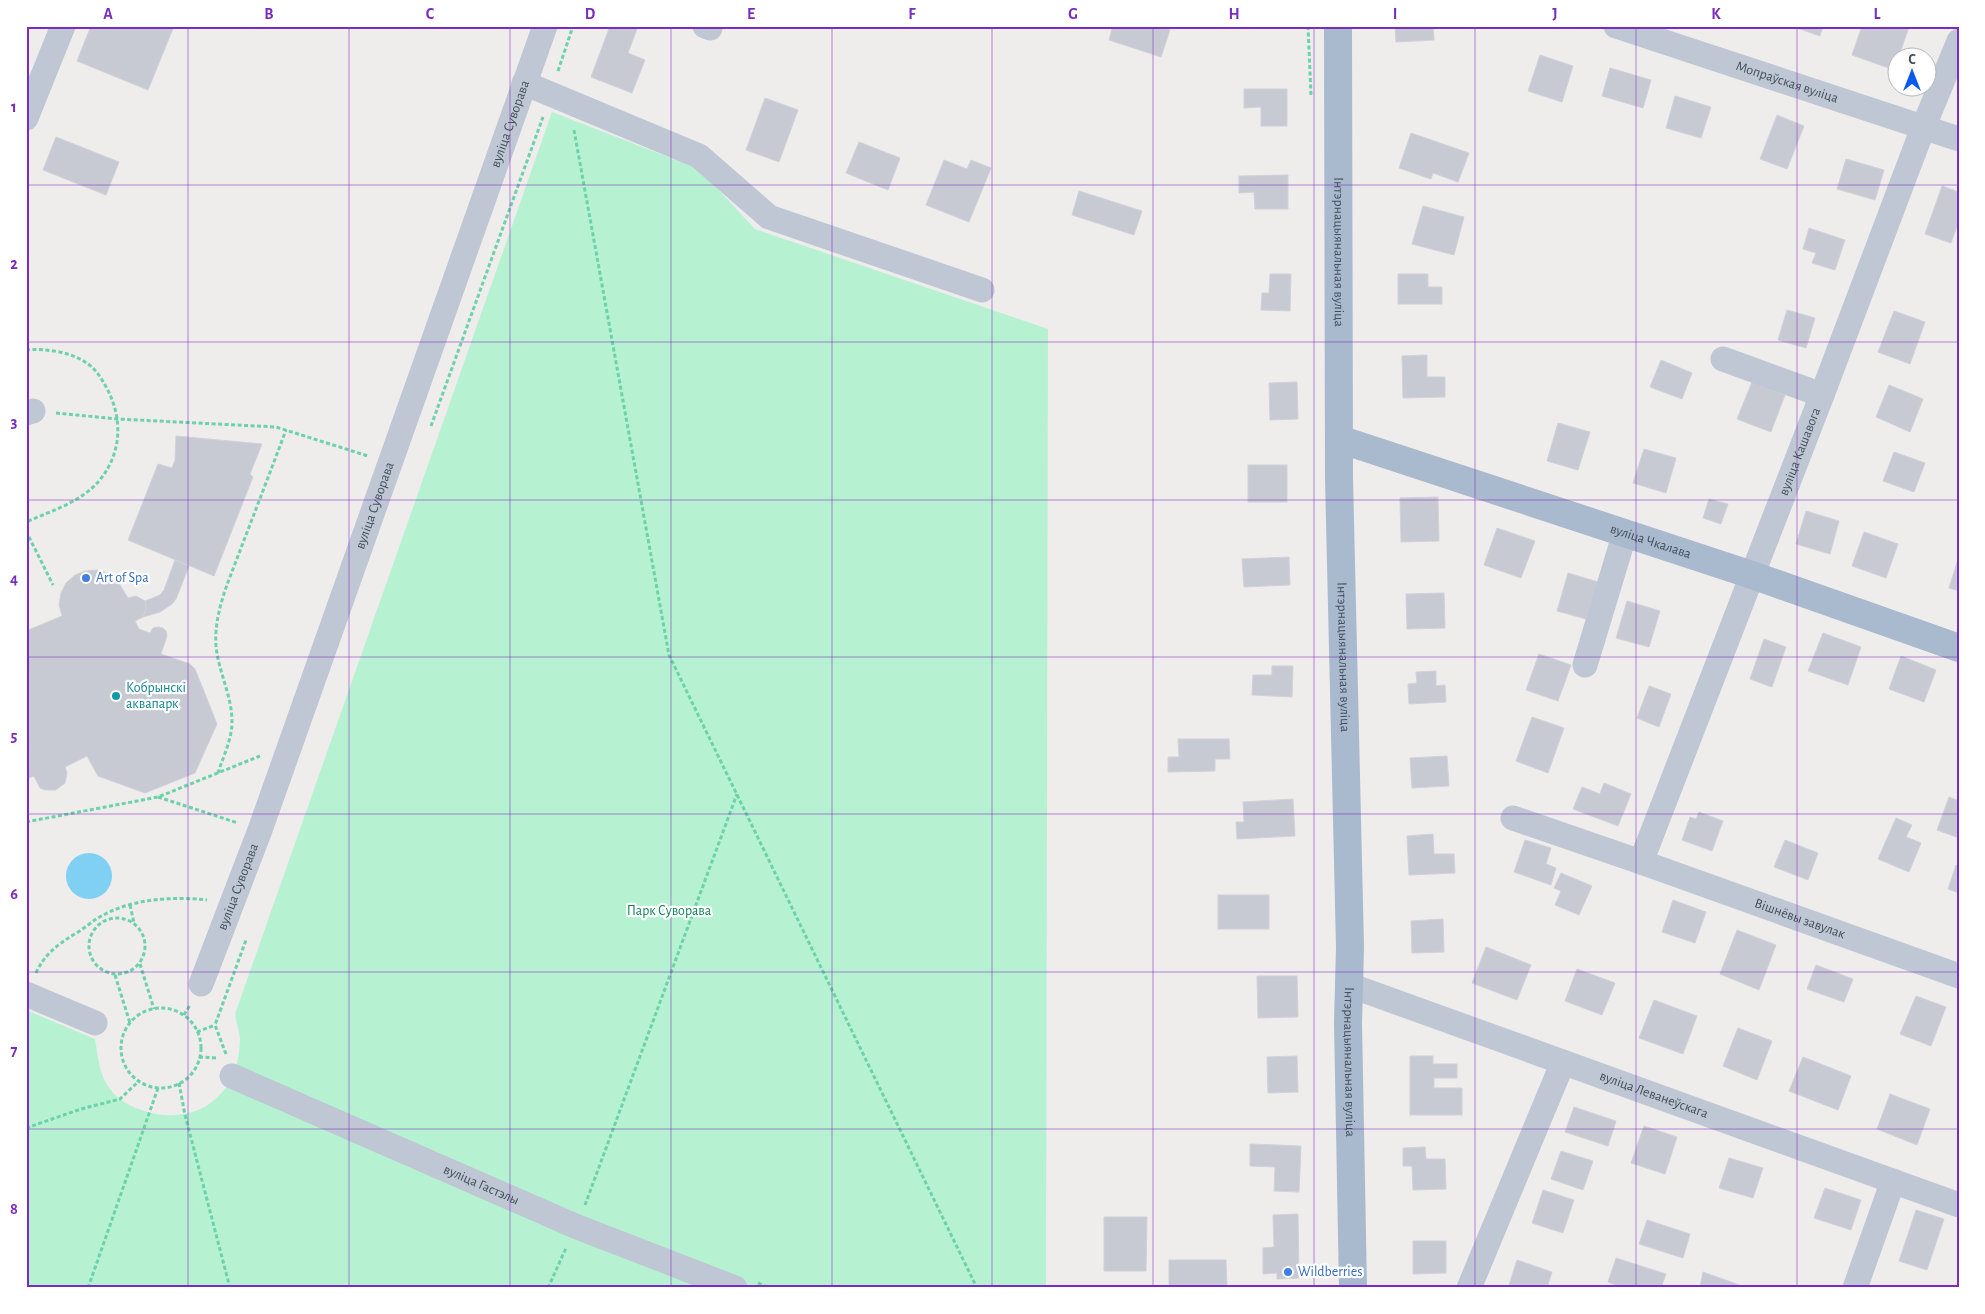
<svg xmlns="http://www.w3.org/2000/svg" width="1985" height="1314" viewBox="0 0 1985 1314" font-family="'Alegreya Sans',sans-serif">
  <rect width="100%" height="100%" fill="#efecec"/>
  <!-- green -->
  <path fill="#b6f2d2" d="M552 112 699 169 755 229 1048 329 1046 1288H26V1010L95 1039C98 1056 99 1075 110 1089 120 1103 140 1111 156 1114 206 1122 239 1089 240 1040 240 1032 236 1022 235 1014Z"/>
  <!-- water -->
  <circle fill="#7fd0f2" cx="89" cy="876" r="23"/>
  <!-- building -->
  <g fill="#c8cad3" stroke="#d0d1d9">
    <polygon points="91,26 174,26 148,90 77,61"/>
    <polygon points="610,26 631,26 637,29 628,53 645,60 632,93 591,77"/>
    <polygon points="1158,26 1170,30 1161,57 1109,40 1112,29 1106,27"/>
    <polygon points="1395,26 1433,26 1434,40 1396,42"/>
    <polygon points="1791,26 1823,26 1820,36"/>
    <polygon points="1862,26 1909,27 1894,70 1852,55"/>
    <polygon points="1540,55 1573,66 1562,102 1528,91"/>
    <polygon points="1610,68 1651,80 1643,108 1602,96"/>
    <polygon points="1244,89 1287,89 1287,126 1261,126 1261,107 1244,108"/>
    <polygon points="1675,96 1711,107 1701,138 1666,128"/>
    <polygon points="765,98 798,110 779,162 746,150"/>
    <polygon points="1777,115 1804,126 1787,169 1760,159"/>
    <polygon points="1411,133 1469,153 1458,182 1433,173 1431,179 1399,168"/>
    <polygon points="56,137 119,162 106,195 43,170"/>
    <polygon points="859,142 900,158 888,190 846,173"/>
    <polygon points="1846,159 1884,170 1875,200 1837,189"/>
    <polygon points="944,160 967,169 971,160 991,168 969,222 926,205"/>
    <polygon points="1288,175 1288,209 1255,209 1254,192 1239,193 1239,176"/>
    <polygon points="1942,186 1959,192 1959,221 1951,243 1925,234"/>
    <polygon points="1079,191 1142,211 1134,235 1072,215"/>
    <polygon points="1423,206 1464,217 1454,255 1412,244"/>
    <polygon points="1809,228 1845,240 1835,270 1812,263 1816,253 1803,249"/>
    <polygon points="1270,274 1291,274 1290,311 1261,310 1262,293 1269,293"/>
    <polygon points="1398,274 1428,274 1428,287 1442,287 1442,304 1398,304"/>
    <polygon points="1787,310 1815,318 1806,348 1778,340"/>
    <polygon points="1894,311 1925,322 1910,364 1878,352"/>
    <polygon points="1427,355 1427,377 1445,377 1445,397 1403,398 1402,356"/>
    <polygon points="1661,360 1692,373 1682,399 1650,387"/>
    <polygon points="1297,382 1298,419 1270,420 1269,383"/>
    <polygon points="1752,382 1785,395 1771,432 1737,419"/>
    <polygon points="1889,385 1923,399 1910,432 1876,417"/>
    <polygon points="1558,423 1590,432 1578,470 1547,461"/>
    <polygon points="176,436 262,444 250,474 253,477 214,576 128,540 158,464 172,468 175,460"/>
    <polygon points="1644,449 1676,458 1666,493 1633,483"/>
    <polygon points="1894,452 1925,463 1914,492 1883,481"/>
    <rect x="1248" y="465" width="39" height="37"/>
    <polygon points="1438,497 1439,541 1401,542 1400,498"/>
    <polygon points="1709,499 1728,504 1721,524 1703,518"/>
    <polygon points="1806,511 1839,521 1830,554 1796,544"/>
    <polygon points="1497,528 1535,541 1521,578 1484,565"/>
    <polygon points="1864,532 1898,544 1886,578 1852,566"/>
    <polygon points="1959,556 1959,591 1949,588"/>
    <polygon points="1289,557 1290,585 1244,587 1242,559"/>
    <polygon points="175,560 189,566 176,599 172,604 160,612 143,617 146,608 145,601 160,595 164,590"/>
    <polygon points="97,570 108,573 117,580 128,598 136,596 145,601 146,608 143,617 135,621 139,629 150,633 153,628 158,627 163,628 166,631 167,636 161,654 190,664 195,669 217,724 195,773 145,793 98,776 87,756 65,767 67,773 65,783 56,790 45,790 40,788 34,776 26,779 26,631 62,616 59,605 61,593 66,583 75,575 85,571"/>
    <polygon points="1568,573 1598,582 1586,619 1557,611"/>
    <polygon points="1444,593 1445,628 1407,629 1406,594"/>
    <polygon points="1627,601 1660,611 1649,647 1616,638"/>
    <polygon points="1823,633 1861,647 1848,685 1808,671"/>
    <polygon points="1764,639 1786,647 1772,687 1750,679"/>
    <polygon points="1539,654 1571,665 1558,701 1526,690"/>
    <polygon points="1901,656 1936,670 1924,702 1889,689"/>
    <polygon points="1272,666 1293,666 1292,697 1252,695 1253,675 1272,675"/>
    <polygon points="1436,671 1436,686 1445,685 1446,702 1409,704 1408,684 1417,683 1416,672"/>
    <polygon points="1649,686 1671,694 1659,727 1637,718"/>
    <polygon points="1532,717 1564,728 1548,773 1516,761"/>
    <polygon points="1178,739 1229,739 1230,759 1215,759 1215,771 1168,772 1168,757 1179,757"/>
    <polygon points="1447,756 1449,786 1412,788 1410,758"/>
    <polygon points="1604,783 1631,794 1618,826 1573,809 1582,787 1600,794"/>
    <polygon points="1949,797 1959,801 1959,838 1937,830"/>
    <polygon points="1293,799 1295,836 1237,839 1236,822 1244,822 1243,802"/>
    <polygon points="1699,812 1723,821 1712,851 1682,840 1690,817 1696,819"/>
    <polygon points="1896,818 1912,825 1906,837 1921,843 1909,872 1878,859"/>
    <polygon points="1433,834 1434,854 1454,854 1455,873 1409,875 1407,836"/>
    <polygon points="1525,840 1551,848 1546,864 1556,868 1551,885 1514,872"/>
    <polygon points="1785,840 1818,853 1808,880 1774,867"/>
    <polygon points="1956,865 1959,866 1959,893 1948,889"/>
    <polygon points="1561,873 1592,886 1579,915 1555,905 1561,891 1554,888"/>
    <rect x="1218" y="895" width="51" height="34"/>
    <polygon points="1673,900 1706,912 1695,943 1662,932"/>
    <polygon points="1443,919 1444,952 1412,953 1411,921"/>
    <polygon points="1737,930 1776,945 1759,990 1720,974"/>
    <polygon points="1486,947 1531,965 1517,1000 1472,983"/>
    <polygon points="1816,965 1853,979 1844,1002 1807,989"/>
    <polygon points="1577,969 1615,983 1602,1015 1565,1001"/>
    <polygon points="1257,976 1297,976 1298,1017 1258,1018"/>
    <polygon points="1916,996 1946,1007 1931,1046 1900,1034"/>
    <polygon points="1654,1000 1697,1016 1683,1054 1639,1038"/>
    <polygon points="1738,1028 1772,1041 1757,1080 1723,1066"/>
    <polygon points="1297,1056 1298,1092 1268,1093 1267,1057"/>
    <polygon points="1410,1056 1433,1056 1433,1064 1457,1064 1457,1078 1434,1078 1434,1088 1462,1088 1462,1115 1410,1115"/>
    <polygon points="1803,1057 1851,1076 1838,1110 1789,1091"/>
    <polygon points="1890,1094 1930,1109 1917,1145 1877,1129"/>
    <polygon points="1574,1107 1616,1121 1608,1146 1565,1132"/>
    <polygon points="1644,1126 1677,1137 1665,1174 1631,1163"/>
    <polygon points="1250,1144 1301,1146 1299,1192 1274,1191 1275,1167 1250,1166"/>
    <polygon points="1425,1147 1426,1159 1445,1159 1446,1189 1413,1190 1412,1166 1403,1166 1403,1148"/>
    <polygon points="1561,1151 1593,1161 1583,1190 1551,1179"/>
    <polygon points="1729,1158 1763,1168 1753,1198 1719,1188"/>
    <polygon points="1825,1188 1861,1200 1851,1230 1814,1218"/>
    <polygon points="1543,1190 1574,1200 1563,1233 1532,1223"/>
    <polygon points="1916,1210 1944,1219 1927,1270 1899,1261"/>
    <polygon points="1298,1214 1299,1278 1277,1279 1277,1273 1263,1274 1263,1248 1274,1247 1273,1215"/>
    <polygon points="1104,1217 1147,1217 1146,1271 1104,1271"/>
    <polygon points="1647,1220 1690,1234 1683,1258 1639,1244"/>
    <polygon points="1413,1241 1446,1241 1446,1273 1413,1274"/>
    <polygon points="1616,1258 1666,1274 1661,1288 1624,1288 1608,1282"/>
    <polygon points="1169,1260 1226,1260 1227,1288 1169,1288"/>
    <polygon points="1517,1260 1552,1272 1547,1288 1508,1288"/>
    <polygon points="1703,1272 1748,1288 1700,1288"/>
  </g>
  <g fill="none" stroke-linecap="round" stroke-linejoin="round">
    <!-- path -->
    <g stroke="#6bd2a9" stroke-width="3" stroke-dasharray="4 2.5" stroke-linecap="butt">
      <polyline points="1308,26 1311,95"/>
      <polyline points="558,71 573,26"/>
      <polyline points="574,130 669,655 977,1288"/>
      <path d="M26 350C43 348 71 352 85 362 94 367 100 376 105 385 123 416 123 452 99 481 81 502 51 511 26 522"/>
      <polyline points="56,413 118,419 276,427 368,456"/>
      <polyline points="431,426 543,117"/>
      <polyline points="26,531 53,585"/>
      <path d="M218 773C223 757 232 739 232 722 232 691 213 663 216 632 218 603 231 575 241 548 256 509 271 470 286 430"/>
      <polyline points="158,797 238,823"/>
      <polyline points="26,822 158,797 260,756"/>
      <polyline points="130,905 134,923"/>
      <circle cx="117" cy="946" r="28"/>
      <polyline points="140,964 154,1009"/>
      <path d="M36 973C44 955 57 945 73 935 82 930 90 923 98 918 129 899 172 896 207 900"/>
      <polyline points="115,975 130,1023"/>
      <circle cx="161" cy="1048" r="40"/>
      <polyline points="184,1015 190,1005"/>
      <polyline points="197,1032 215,1025"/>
      <polyline points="226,1054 215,1025 246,940"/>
      <polyline points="199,1057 217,1058"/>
      <polyline points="179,1083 185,1115 230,1288"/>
      <polyline points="26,1128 81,1109 120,1099 139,1081"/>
      <polyline points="585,1205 737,794"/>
      <polyline points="758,1283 769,1288"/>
      <polyline points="88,1288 158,1088"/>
      <polyline points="548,1288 566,1248"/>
    </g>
    <!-- minor -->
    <g stroke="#bec7d3" stroke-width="25">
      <polyline points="705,26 710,28"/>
      <path id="s1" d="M1616 26 1959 139"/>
      <polyline points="524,83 699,156 769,217 982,290"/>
      <polyline points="26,118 63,26"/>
      <polyline points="1723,359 1822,395"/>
      <polyline points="26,413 33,411"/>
      <polyline points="1585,665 1625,533"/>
      <path id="s2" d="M1513 818 1641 862 1959 976"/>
      <path id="s3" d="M1641 862 1822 395 1923 128 1959 41"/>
      <path id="s4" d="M201 984 260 830 545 26"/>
      <path id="s5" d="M1349 985 1959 1205"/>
      <polyline points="26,994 95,1023"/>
      <path id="s6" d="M232 1076 575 1226 735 1288"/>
      <polyline points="1469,1288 1563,1062"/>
      <polyline points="1855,1288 1893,1181"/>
    </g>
    <!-- major -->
    <g stroke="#a9b9ce" stroke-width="28">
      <path id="s7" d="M1338 26 1339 478 1350 947 1348 1023 1353 1288"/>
      <path id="s8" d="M1339 439 1752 575 1959 648"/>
    </g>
  </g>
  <!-- grid -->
  <path fill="none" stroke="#7b2cbf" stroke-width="1" stroke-opacity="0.55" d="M188 26V1288M349 26V1288M510 26V1288M671 26V1288M832 26V1288M992 26V1288M1153 26V1288M1314 26V1288M1475 26V1288M1636 26V1288M1797 26V1288M26 185H1959M26 342H1959M26 500H1959M26 657H1959M26 814H1959M26 972H1959M26 1129H1959"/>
  <!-- markers -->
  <g fill="#3f7fe0" stroke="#fff" stroke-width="2">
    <circle cx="86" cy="578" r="5"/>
    <circle cx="1288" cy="1272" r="5"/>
  </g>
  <circle fill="#0f9aa8" stroke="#fff" stroke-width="2" cx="116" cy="696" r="5"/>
  <g text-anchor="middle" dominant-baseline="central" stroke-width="4.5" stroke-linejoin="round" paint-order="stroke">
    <!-- street labels -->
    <g font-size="14" fill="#434e5b" stroke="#fff">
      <text stroke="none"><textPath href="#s1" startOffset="180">Мопраўская вуліца</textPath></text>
      <text stroke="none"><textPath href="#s4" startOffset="914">вуліца Суворава</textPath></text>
      <text stroke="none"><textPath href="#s7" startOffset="226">Інтэрнацыянальная вуліца</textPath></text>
      <text stroke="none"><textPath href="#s3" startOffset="440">вуліца Кашавога</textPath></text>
      <text stroke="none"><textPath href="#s4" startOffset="509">вуліца Суворава</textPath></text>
      <text stroke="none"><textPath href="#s8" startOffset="328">вуліца Чкалава</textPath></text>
      <text stroke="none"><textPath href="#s7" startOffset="631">Інтэрнацыянальная вуліца</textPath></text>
      <text stroke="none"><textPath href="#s4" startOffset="104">вуліца Суворава</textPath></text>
      <text stroke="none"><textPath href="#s2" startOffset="304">Вішнёвы завулак</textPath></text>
      <text stroke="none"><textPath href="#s7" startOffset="1036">Інтэрнацыянальная вуліца</textPath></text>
      <text stroke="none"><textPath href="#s5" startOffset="324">вуліца Леванеўскага</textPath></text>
      <text stroke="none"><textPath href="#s6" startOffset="272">вуліца Гастэлы</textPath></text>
    </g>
    <!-- shop labels -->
    <g font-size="14" fill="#366cbe" stroke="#fff" text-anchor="start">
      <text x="96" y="578">Art of Spa</text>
      <text x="1298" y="1272">Wildberries</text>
    </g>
    <!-- culture labels -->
    <g font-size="14" fill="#0d838f" stroke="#fff" text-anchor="start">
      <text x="126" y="688">Кобрынскі<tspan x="126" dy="16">аквапарк</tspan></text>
    </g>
    <!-- park labels -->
    <g font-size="14" fill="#0f8152" stroke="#fff">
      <text x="669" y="911">Парк Суворава</text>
    </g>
  </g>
  <!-- border -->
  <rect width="1985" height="1314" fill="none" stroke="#ffffff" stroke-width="55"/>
  <!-- north arrow -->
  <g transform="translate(1912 72)"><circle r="24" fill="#ffffff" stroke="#b4b8bd"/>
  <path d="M0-4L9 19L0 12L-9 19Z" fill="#0b59eb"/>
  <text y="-8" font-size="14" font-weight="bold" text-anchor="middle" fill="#434e5b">С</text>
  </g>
  <rect x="28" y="28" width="1930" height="1258" fill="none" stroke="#7b2cbf" stroke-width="2"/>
  <g font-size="16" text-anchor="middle" font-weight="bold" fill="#7b2cbf">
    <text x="108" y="19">A</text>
    <text x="269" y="19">B</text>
    <text x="430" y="19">C</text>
    <text x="590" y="19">D</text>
    <text x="751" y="19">E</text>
    <text x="912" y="19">F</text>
    <text x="1073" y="19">G</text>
    <text x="1234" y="19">H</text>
    <text x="1395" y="19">I</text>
    <text x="1555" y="19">J</text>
    <text x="1716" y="19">K</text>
    <text x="1877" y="19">L</text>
    <text x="14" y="112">1</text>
    <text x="14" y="269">2</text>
    <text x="14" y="427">3</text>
    <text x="14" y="584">4</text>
    <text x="14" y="741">5</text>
    <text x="14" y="899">6</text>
    <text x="14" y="1056">7</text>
    <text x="14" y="1214">8</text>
  </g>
</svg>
